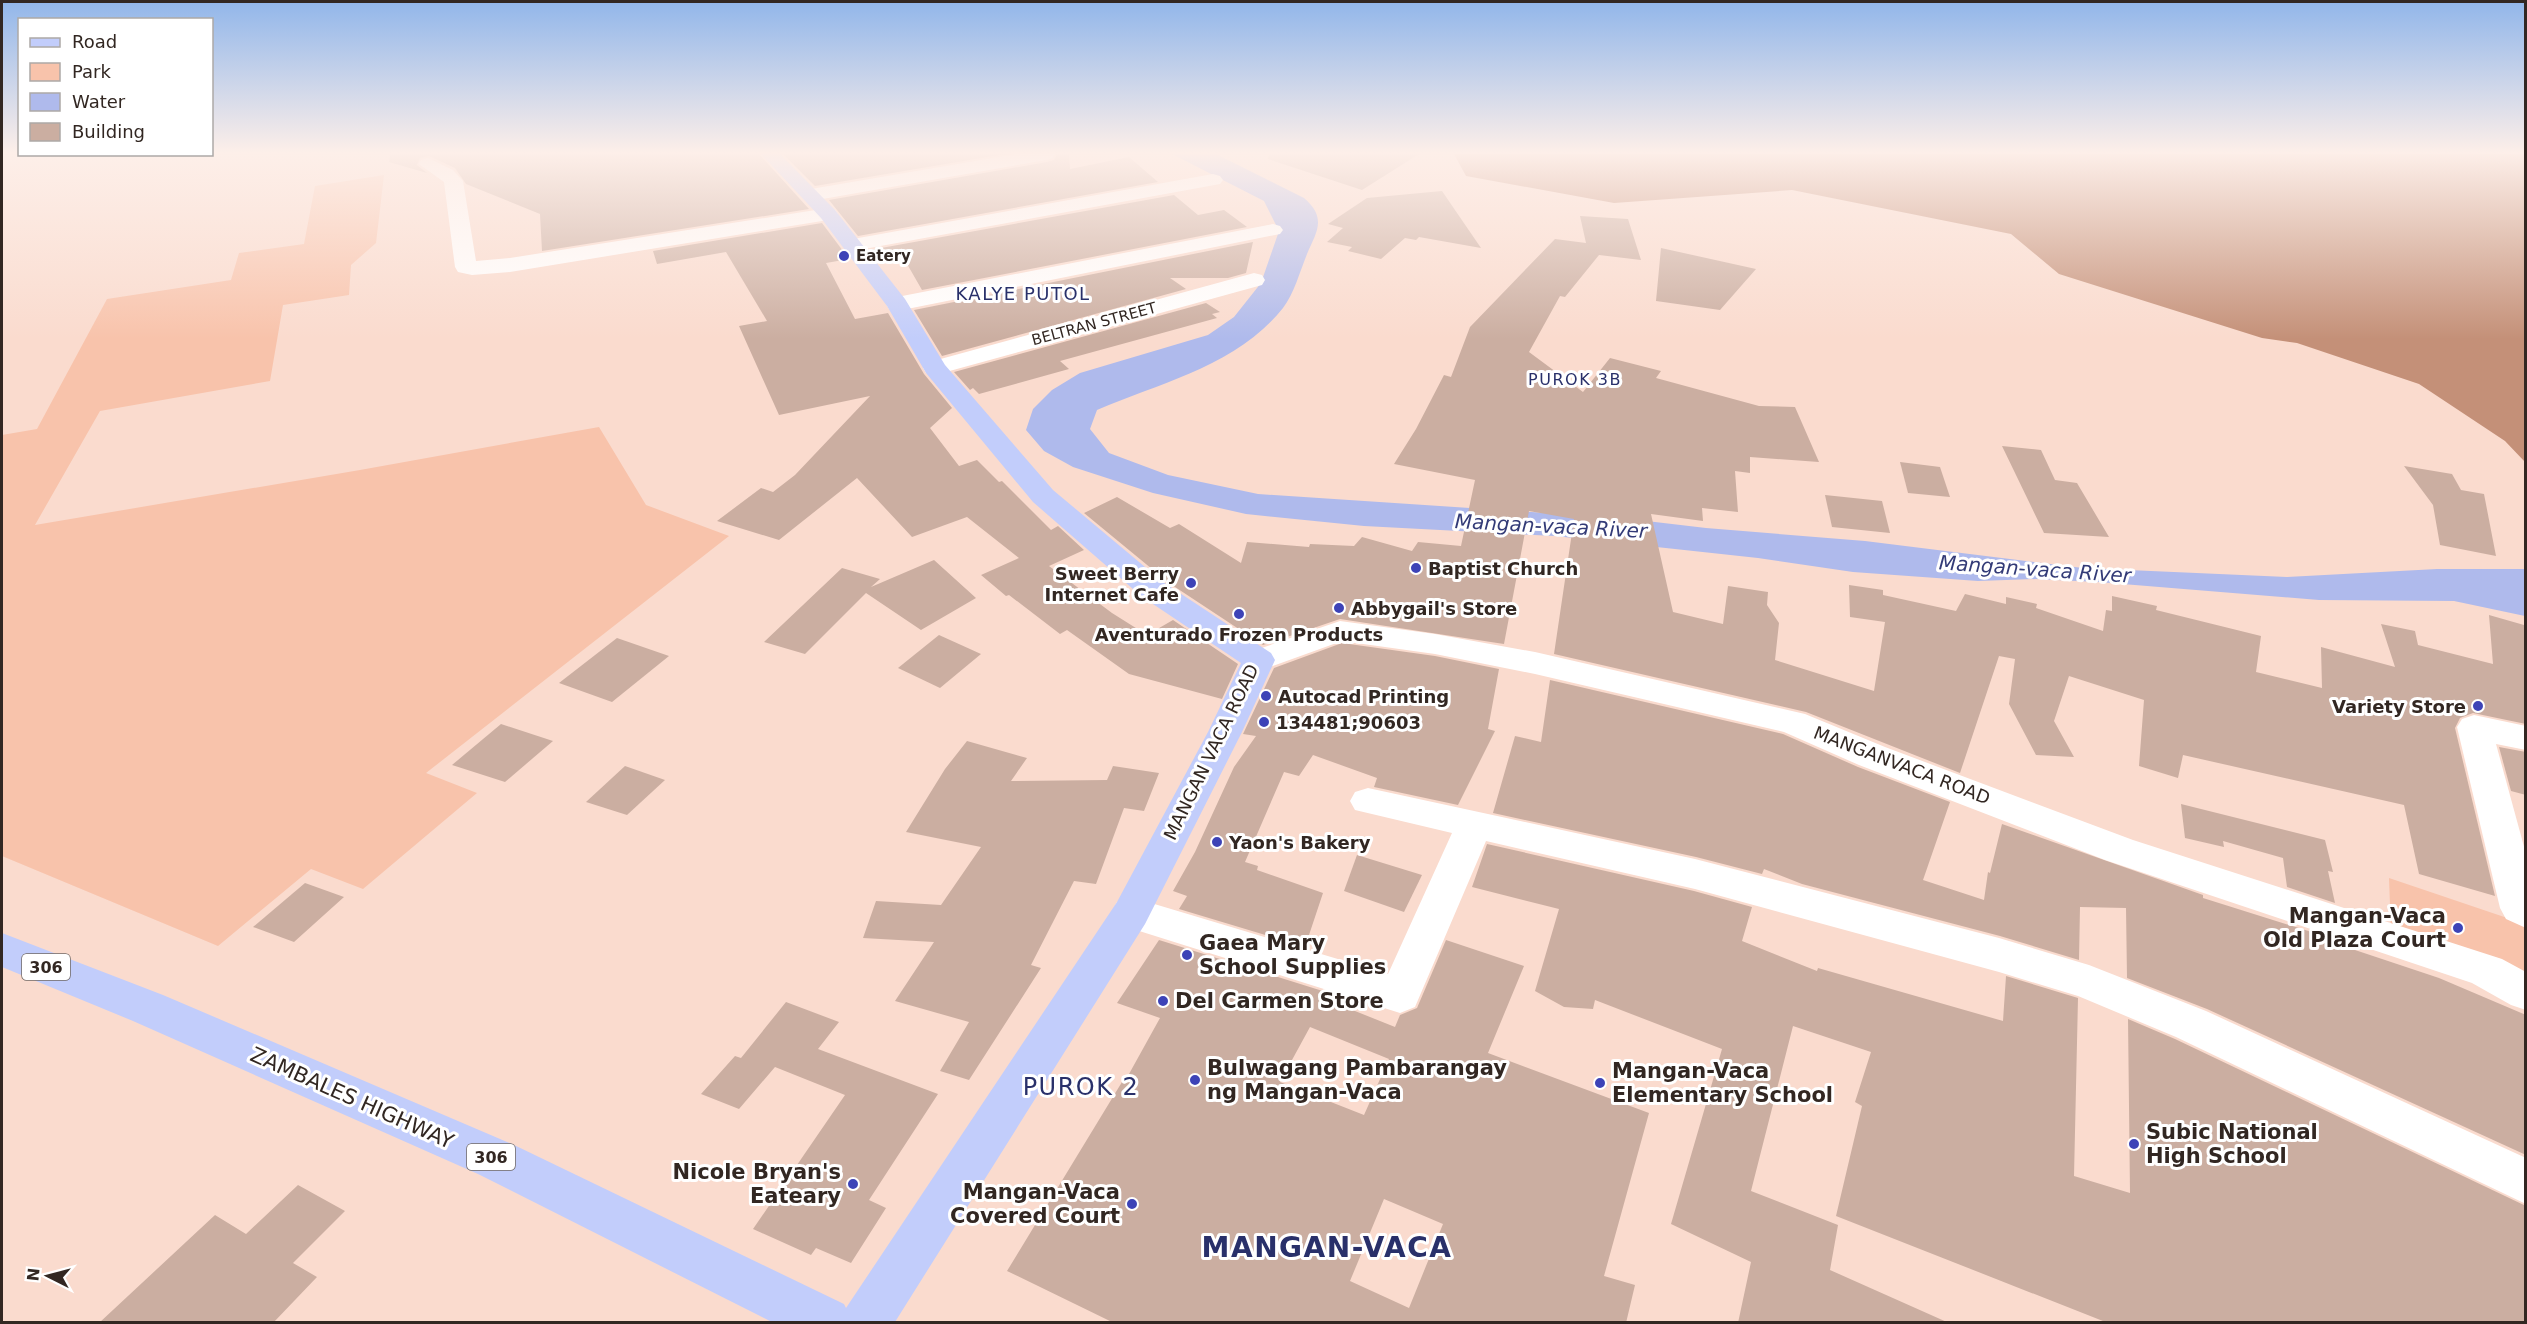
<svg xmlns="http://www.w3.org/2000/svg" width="2527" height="1324" viewBox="0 0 2527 1324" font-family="'DejaVu Sans',sans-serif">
  <rect width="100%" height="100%" fill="#fadbce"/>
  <!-- green -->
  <g fill="#f8c3ab">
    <polygon points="384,175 376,243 351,265 349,295 283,305 270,381 100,411 35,525 360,470 599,427 646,505 729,536 426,773 477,793 363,889 311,869 218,946 2,856 2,435 37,429 107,299 231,280 239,253 304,244 315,186"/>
    <polygon points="2389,878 2525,924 2525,978 2391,932"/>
  </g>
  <!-- forest -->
  <polygon fill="#c49078" points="1454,154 2525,154 2525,462 2505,441 2419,384 2297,343 2262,338 2059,274 2011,234 1792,190 1614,203 1466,176"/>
  <!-- water -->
  <path fill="#afbaec" d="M1172 154H1216L1304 198C1327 218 1317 231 1307 254 1300 271 1294 294 1283 308 1237 366 1162 382 1097 410L1090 429 1109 453 1168 475 1258 494 1621 518 1706 528 1865 541 2083 568 2287 577 2437 569H2525V616L2454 601 2319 600 2098 582 2036 579 1978 581 1853 572 1758 558 1555 536 1364 526 1246 514 1153 493 1073 467 1044 451 1026 430 1033 409 1052 390 1080 373 1208 335 1234 317 1261 283 1279 231 1264 201Z"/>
  <!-- building -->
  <g fill="#cbaea1" fill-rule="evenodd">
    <polygon points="390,154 759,154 809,209 542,251 540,214 466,184 455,168 429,156 420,158 417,165 427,173 389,162"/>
    <polygon points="783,154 1005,154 815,186"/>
    <polygon points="1057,154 1069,154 1070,169 1129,157 1158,182 858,236 829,200 1047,162 1054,160"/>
    <polygon points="1269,154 1419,154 1362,190 1268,159"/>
    <polygon points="1442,191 1481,248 1419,237 1416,240 1405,238 1381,259 1348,251 1352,247 1327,242 1343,228 1328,224 1367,198"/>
    <polygon points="1174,195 1198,215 1224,210 1247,227 922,290 899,250 873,254 870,250"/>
    <polygon points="1580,216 1628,219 1641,260 1599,255 1565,297 1560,296 1529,352 1583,392 1610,358 1661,371 1656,378 1759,406 1795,407 1819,462 1750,457 1750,473 1735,471 1738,512 1702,508 1703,521 1651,514 1673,612 1723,624 1728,586 1768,592 1767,605 1779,623 1775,660 1874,691 1885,622 1850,617 1849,585 1883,590 1883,595 1956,611 1965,594 2006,604 2006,597 2037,604 2036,608 2103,631 2106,610 2112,611 2112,596 2157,606 2156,610 2261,636 2256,672 2322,688 2321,647 2395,667 2381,624 2415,631 2418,645 2493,664 2489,615 2524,625 2526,724 2473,713 2460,718 2455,728 2495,896 2419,874 2404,805 2183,755 2178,778 2139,766 2144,700 2069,676 2054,721 2074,757 2036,755 2009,704 2015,659 1999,656 1960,773 1806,712 1554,654 1574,519 1529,511 1504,644 1340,619 1263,645 1169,583 1084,513 1117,497 1170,528 1179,524 1241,563 1247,542 1309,547 1310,544 1354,546 1362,537 1412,551 1418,542 1461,546 1475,480 1394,464 1416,429 1444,375 1451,377 1470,327 1555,239 1586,243"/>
    <polygon points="822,223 849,259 826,263 855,319 888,313 924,374 952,408 930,428 959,466 977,460 999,482 1002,481 1051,530 1058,526 1084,550 1049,566 1112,613 1147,635 1173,620 1238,664 1222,699 1129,674 1067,630 1060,634 1009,595 1006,596 981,575 1019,558 967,517 912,537 857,478 779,540 717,521 761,488 773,492 795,475 870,396 779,415 739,326 767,321 726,252 657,264 653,251"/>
    <polygon points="1253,242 1246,273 1228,278 1170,278 1186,289 942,356 914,310"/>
    <polygon points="1661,248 1756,269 1720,310 1656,301"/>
    <polygon points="1206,303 1220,312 1212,314 1217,318 1060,361 1069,369 979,394 973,388 970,390 954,372"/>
    <polygon points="2002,446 2041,450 2055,480 2077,483 2109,537 2044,533"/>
    <polygon points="1900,462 1940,467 1950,497 1908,493"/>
    <polygon points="2404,466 2452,474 2461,490 2484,494 2496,556 2440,545 2433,505"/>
    <polygon points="1825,495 1882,501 1890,533 1832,527"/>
    <polygon points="934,560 976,598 921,630 866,593 805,654 764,642 842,568 880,579 871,587"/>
    <polygon points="939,635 981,654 940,688 898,668"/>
    <polygon points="617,638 669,656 612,702 559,683"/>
    <polygon points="1342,643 1435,656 1499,669 1488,729 1495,731 1458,805 1374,787 1377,778 1313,755 1299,776 1284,772 1245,862 1258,866 1257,870 1323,893 1305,947 1179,909 1187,896 1173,891 1195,852 1234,767 1256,736 1243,734 1274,668"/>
    <polygon points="1550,680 1783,734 1858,767 1950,802 1923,880 1984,900 1988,872 1990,873 2002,824 2203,895 2203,898 2356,946 2355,950 2439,978 2526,1015 2526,1155 2207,1009 2127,978 2126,908 2080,907 2079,960 2000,936 1802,884 1764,869 1762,874 1696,857 1493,813 1515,736 1541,742"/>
    <polygon points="501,724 553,741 505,782 452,765"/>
    <polygon points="967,741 1027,758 1011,781 1107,780 1113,766 1159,773 1144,811 1124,808 1096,884 1074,881 1031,965 1041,968 969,1080 940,1071 969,1022 895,1001 934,942 863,938 876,901 941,905 981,847 906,832 945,769"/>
    <polygon points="2499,747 2526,752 2526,795 2511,791"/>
    <polygon points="625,766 665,780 627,815 586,802"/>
    <polygon points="2181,804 2325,840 2333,872 2328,871 2335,903 2287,887 2283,858 2223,841 2224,847 2185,838"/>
    <polygon points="1487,844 1694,891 1752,907 1742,941 1817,971 1818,968 2003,1021 2006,976 2078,998 2074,1176 2130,1193 2128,1019 2175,1039 2526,1206 2526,1323 2108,1323 1836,1216 1862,1106 1855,1102 1871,1052 1793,1026 1751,1191 1838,1225 1830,1270 1949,1323 1738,1323 1751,1262 1671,1224 1722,1049 1595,1000 1593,1009 1564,1007 1535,991 1559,909 1472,887"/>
    <polygon points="1357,855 1422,875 1404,912 1344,891"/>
    <polygon points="305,883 344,897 294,942 253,927"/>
    <path d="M1159 940 1329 993 1325 999 1395 1027 1400 1015 1417 1008 1446 940 1524 966 1488 1053 1649 1113 1604 1276 1635 1285 1626 1323H1114L1007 1271 1122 1082 1124 1083 1160 1018 1117 1003ZM1310 1027 1389 1059 1364 1115 1280 1082ZM1384 1199 1443 1224 1409 1308 1350 1281Z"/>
    <polygon points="786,1002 839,1022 818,1049 938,1094 869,1200 886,1208 851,1263 816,1248 811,1255 753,1229 845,1095 775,1067 739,1109 701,1094 735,1056 741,1058"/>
    <polygon points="298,1185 345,1211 293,1263 317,1277 273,1323 99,1323 215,1215 246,1234"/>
  </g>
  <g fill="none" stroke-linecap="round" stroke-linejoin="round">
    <!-- minor -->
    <g fill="#fff" fill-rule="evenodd">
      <polygon points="1016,154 1055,154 1053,158 1046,160 811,201 804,199 801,195 804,191 811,189"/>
      <polygon points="428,158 453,170 463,181 476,261 510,258 828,208 835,210 838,214 835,218 828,220 510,272 472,275 458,272 455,267 444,182 419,164 421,160"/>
      <polygon points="1213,174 1220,176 1223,180 1220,184 853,251 846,249 842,245 846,241 853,239"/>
      <polygon points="1273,224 1280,226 1283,230 1280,234 897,311 889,309 886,304 889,299 897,297"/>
      <polygon points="1254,273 1262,275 1265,280 1262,285 935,375 926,373 923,368 926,363"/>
      <polygon points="1340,621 1435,634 1535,652 1805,714 1885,747 2133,840 2502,959 2526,972 2526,1010 2511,1005 2472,983 2105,860 1859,765 1784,732 1535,674 1435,654 1342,641 1259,671 1247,667 1243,660 1247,653"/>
      <polygon points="2474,715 2526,726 2526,750 2496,744 2526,854 2526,928 2506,919 2500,908 2457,727 2462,719"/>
      <polygon points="1368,788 1695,859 1999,938 2089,965 2206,1011 2526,1158 2526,1204 2176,1037 2078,996 1999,972 1695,889 1486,841 1415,1007 1400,1013 1117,924 1111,913 1117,902 1131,897 1388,974 1452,833 1355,810 1350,801 1355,792"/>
    </g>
    <!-- major -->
    <polygon fill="#c2cdfb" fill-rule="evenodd" points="761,154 780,154 835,210 905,299 945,365 1053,490 1163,582 1271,653 1275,660 1242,732 1145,924 895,1322 772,1322 478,1174 133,1021 2,967 2,933 163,995 512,1144 844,1304 846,1308 1117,902 1208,732 1241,663 1141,596 1033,502 926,373 887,306 821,218"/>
  </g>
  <!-- sky -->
  <linearGradient id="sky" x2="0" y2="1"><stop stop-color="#91b6ea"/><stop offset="0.45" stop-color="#fdefe9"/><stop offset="1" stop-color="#fdefe9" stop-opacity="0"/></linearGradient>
  <rect width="2527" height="339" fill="url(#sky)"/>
  <!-- markers -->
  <g fill="#3d43b7" stroke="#fff" stroke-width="2">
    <circle cx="844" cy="256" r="6"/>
    <circle cx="1416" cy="568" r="6"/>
    <circle cx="1191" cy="583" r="6"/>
    <circle cx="1339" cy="608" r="6"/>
    <circle cx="1239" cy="614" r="6"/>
    <circle cx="1266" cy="696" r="6"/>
    <circle cx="2478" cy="706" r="6"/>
    <circle cx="1264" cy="722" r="6"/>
    <circle cx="1217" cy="842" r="6"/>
    <circle cx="2458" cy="928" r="6"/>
    <circle cx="1187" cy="955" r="6"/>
    <circle cx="1163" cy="1001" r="6"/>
    <circle cx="1195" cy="1080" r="6"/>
    <circle cx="1600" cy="1083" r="6"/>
    <circle cx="2134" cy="1144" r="6"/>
    <circle cx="853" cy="1184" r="6"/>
    <circle cx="1132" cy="1204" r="6"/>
  </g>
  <g text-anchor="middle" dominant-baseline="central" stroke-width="6" stroke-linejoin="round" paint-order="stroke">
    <!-- far-poi labels -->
    <g font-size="15" font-weight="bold" fill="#322722" stroke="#fff" text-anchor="start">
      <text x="856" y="256">Eatery</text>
    </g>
    <!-- far-street labels -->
    <g font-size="15" fill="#322722" stroke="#fff">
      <text transform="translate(1094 324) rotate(-15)">BELTRAN STREET</text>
    </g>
    <!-- far-neighbourhood labels -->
    <g font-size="16" letter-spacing="1.5" fill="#29306a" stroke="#fff">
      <text x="1575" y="379">PUROK 3B</text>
    </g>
    <!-- shield labels -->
    <g fill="#fff" stroke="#706864" stroke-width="1.5">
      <rect x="22" y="954" width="48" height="26" rx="4.5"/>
      <rect x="467" y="1144" width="48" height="26" rx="4.5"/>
    </g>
    <g font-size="16" font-weight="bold" fill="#322722">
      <text x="46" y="967">306</text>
      <text x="491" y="1157">306</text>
    </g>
    <!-- far-quarter labels -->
    <g font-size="18" letter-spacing="1.5" fill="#29306a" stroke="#fff">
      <text x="1023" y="293">KALYE PUTOL</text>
    </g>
    <!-- poi labels -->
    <g font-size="18" font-weight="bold" fill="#322722" stroke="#fff" text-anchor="start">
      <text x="1428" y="568">Baptist Church</text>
      <text x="1179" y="573" text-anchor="end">Sweet Berry<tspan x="1179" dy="21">Internet Cafe</tspan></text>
      <text x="1351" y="608">Abbygail's Store</text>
      <text x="1239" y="634" text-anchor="middle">Aventurado Frozen Products</text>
      <text x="1278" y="696">Autocad Printing</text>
      <text x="2466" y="706" text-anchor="end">Variety Store</text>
      <text x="1276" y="722">134481;90603</text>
      <text x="1229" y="842">Yaon's Bakery</text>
    </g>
    <!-- street labels -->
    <g font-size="18" fill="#322722" stroke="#fff">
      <text transform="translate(1211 752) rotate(-64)">MANGAN VACA ROAD</text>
      <text transform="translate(1902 765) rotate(21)">MANGANVACA ROAD</text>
    </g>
    <!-- water labels -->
    <g font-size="20" font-style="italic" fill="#333b77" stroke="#fff">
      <text transform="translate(1551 526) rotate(3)">Mangan-vaca River</text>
      <text transform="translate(2035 569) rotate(4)">Mangan-vaca River</text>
    </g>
    <!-- near-poi labels -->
    <g font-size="21" font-weight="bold" fill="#322722" stroke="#fff" text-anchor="start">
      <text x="2446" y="916" text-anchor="end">Mangan-Vaca<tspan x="2446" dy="24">Old Plaza Court</tspan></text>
      <text x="1199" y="943">Gaea Mary<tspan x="1199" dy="24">School Supplies</tspan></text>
      <text x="1175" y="1001">Del Carmen Store</text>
      <text x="1207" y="1068">Bulwagang Pambarangay<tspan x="1207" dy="24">ng Mangan-Vaca</tspan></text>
      <text x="1612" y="1071">Mangan-Vaca<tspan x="1612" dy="24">Elementary School</tspan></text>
      <text x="2146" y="1132">Subic National<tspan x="2146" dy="24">High School</tspan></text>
      <text x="841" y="1172" text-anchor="end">Nicole Bryan's<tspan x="841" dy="24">Eateary</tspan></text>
      <text x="1120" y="1192" text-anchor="end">Mangan-Vaca<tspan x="1120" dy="24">Covered Court</tspan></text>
    </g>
    <!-- near-street labels -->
    <g font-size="21" fill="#322722" stroke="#fff">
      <text transform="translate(352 1098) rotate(24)">ZAMBALES HIGHWAY</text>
    </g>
    <!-- near-neighbourhood labels -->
    <g font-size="24" letter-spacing="1.5" fill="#29306a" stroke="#fff">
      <text x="1081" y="1087">PUROK 2</text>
    </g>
    <!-- near-district labels -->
    <g font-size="28" font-weight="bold" letter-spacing="1.5" fill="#29306a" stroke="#fff">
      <text x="1327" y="1247">MANGAN-VACA</text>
    </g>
  </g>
  <!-- border -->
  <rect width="2527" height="1324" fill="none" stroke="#322722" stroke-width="6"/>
  <!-- legend -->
  <rect x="18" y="18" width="195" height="138" fill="#ffffff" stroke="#ada9a7" stroke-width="1.5"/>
  <rect x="30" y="38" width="30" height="9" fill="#c2cdfb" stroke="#ada9a7" stroke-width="1.5"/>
  <text x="72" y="48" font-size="18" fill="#322722">Road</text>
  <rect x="30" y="63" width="30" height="18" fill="#f8c3ab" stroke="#ada9a7" stroke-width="1.5"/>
  <text x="72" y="78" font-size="18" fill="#322722">Park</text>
  <rect x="30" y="93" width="30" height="18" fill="#afbaec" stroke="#ada9a7" stroke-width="1.5"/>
  <text x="72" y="108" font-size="18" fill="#322722">Water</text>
  <rect x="30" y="123" width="30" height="18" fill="#cbaea1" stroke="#ada9a7" stroke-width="1.5"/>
  <text x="72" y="138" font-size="18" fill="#322722">Building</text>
  <!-- north arrow -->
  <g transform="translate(48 1276) rotate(276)" stroke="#ffffff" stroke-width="4.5" paint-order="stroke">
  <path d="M0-4.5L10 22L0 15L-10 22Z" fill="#322722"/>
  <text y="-9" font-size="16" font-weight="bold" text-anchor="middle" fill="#322722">N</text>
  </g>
</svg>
